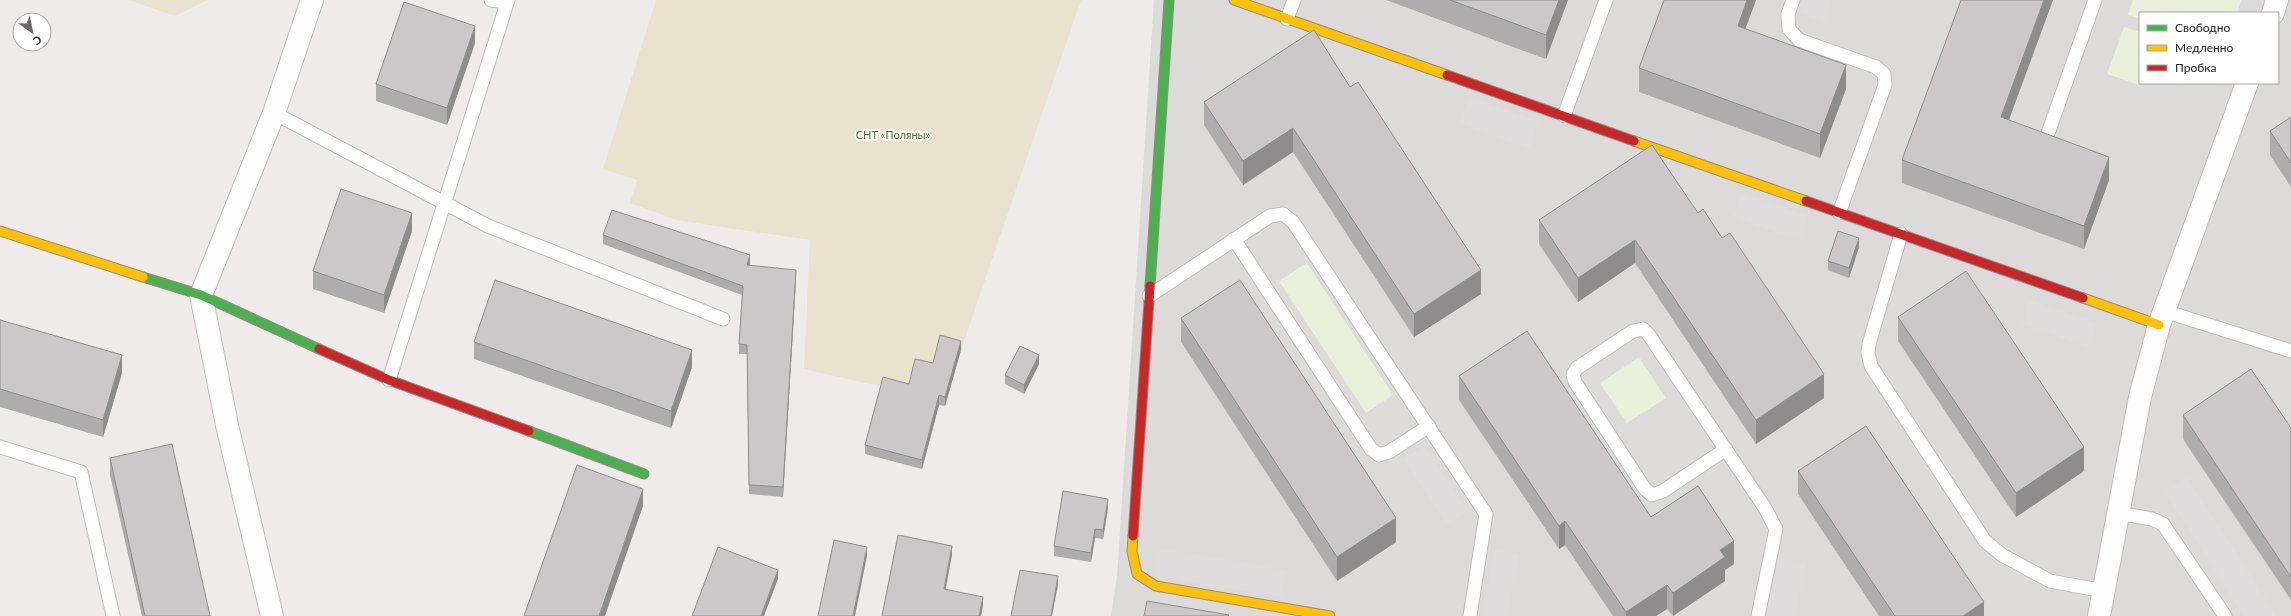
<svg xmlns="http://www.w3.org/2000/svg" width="2291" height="616" viewBox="0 0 2291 616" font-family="Lato,sans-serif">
  <rect width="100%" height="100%" fill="#efebeb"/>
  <!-- residential -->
  <path fill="#dddada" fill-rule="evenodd" d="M1154 0H2291V616H1111L1117 576ZM2140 13H2278V83H2140Z"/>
  <!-- religious -->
  <g fill="#dedcdc">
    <polygon points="1804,0 1832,0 1824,22 1799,13"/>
    <polygon points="1469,97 1538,121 1529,149 1459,124"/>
    <polygon points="1742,193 1808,216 1799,240 1733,217"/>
    <polygon points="2030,300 2096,323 2088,347 2022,324"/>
    <polygon points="1424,446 1467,511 1447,525 1403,459"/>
    <polygon points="2187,477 2277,616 2244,616 2164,492"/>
    <polygon points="1160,549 1285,570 1281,597 1155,576"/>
    <polygon points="1495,549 1519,554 1507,616 1483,616"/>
    <polygon points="1779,559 1806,564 1795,616 1767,616"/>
  </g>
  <!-- grass -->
  <g fill="#e9e2ce">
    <polygon points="129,0 207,0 175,16"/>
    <polygon points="656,0 1081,0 961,350 909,393 804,369 810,240 676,220 630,203 637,180 603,169"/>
  </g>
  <!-- park -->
  <g fill="#eaf0da">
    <polygon points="2133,0 2241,0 2237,13 2140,13 2140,19 2128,15"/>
    <polygon points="2124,27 2140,32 2139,85 2107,74"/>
    <polygon points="1307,263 1393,395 1366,413 1279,281"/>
    <polygon points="1639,357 1666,398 1627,423 1600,383"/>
  </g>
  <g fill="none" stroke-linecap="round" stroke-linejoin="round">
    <!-- lane casing -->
    <g stroke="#bebcbc" stroke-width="15">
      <g id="lane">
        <polyline points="491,0 507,2"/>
        <polyline points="1793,0 1788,14 1789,29 1799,40 1876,67 1884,74 1885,85 1839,213"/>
        <polyline points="1287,19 1294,0"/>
        <polyline points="274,113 488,226 723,319"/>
        <polyline points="1564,116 1606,0"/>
        <polyline points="2047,136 2095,0"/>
        <polyline points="1901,234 1869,344 1868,353 1871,366 1985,541 2002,555 2050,581 2104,591"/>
        <polyline points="1234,239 1371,449 1379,455 1389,452 1429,426"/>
        <polyline points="1149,296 1270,216 1283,214 1293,222 1486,514 1470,616"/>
        <polyline points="2164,311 2291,351"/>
        <polyline points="389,380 508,0"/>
        <polyline points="0,447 81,472 113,616"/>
        <polyline points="1726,449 1663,491 1652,495 1645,489 1575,382 1573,374 1577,368 1633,331 1643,329 1649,335 1765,508 1776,529 1758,616"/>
        <polyline points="2118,513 2152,519 2163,524 2225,616"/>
      </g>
    </g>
    <!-- street casing -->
    <g stroke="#bebcbc" stroke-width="24">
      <g id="street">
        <polyline points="2273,13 2277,0"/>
        <polyline points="272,616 227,425 201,295 274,113 312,0"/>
        <polyline points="2099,616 2140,397 2159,325 2247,83"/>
      </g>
    </g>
    <!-- fast casing -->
    <g stroke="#988b85" stroke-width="11">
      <g id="fast">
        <polyline points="143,277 201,295 319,349"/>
        <polyline points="1150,286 1169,0"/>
        <polyline points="529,431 644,474"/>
      </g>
    </g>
    <!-- slow casing -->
    <g stroke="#988b85" stroke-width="11">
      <g id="slow">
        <polyline points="1234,0 1447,75"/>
        <polyline points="1634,141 1806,201"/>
        <polyline points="0,231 143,277"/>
        <polyline points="2083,298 2159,325"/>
        <polyline points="1133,536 1132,551 1137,574 1156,586 1330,616"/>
      </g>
    </g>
    <!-- jam casing -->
    <g stroke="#988b85" stroke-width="11">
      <g id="jam">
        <polyline points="1447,75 1634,141"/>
        <polyline points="1806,201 2083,298"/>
        <polyline points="319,349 389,380 529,431"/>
        <polyline points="1133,536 1150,286"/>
      </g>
    </g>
    <!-- lane -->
    <use href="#lane" stroke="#fdfcfc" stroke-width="13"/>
    <!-- street -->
    <use href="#street" stroke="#fdfcfc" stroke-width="22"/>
    <!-- fast -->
    <use href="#fast" stroke="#4caf50" stroke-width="9"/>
    <!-- slow -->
    <use href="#slow" stroke="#ffc107" stroke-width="9"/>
    <!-- jam -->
    <use href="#jam" stroke="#c62828" stroke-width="9"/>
  </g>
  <!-- wall -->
  <g fill="#afacad">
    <polygon points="1386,0 1568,0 1546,59"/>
    <polygon points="1664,0 1756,0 1745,29 1846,89 1820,158 1639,92 1639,68"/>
    <polygon points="2053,0 2009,120 2109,180 2084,249 1902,183 1902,160"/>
    <polygon points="1314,30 1481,294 1414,337 1293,152 1243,185 1204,125 1204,102"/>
    <polygon points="475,43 447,125 376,101 376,84"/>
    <polygon points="2291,117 2291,187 2270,155 2270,131"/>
    <polygon points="1698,213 1824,398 1756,444 1635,263 1578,302 1539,244 1539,220"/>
    <polygon points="412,231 384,313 313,289 313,271"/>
    <polygon points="603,235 750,264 750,266 796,279 783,497 749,494 747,354 739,354 739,344 742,295 603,244"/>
    <polygon points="1859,247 1849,278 1828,270 1828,261"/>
    <polygon points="1898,317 2084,471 2016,517 1898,341"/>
    <polygon points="1181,318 1396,542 1337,581 1181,342"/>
    <polygon points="0,320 122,373 103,437 0,407"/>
    <polygon points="474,342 692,367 671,428 474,359"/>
    <polygon points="961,350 945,406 939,405 922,469 865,454 865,445 909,384"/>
    <polygon points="1039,364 1024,394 1005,384 1005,375"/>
    <polygon points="1459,376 1651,517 1734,564 1725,570 1725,581 1673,616 1667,609 1656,616 1613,616 1565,545 1559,549 1459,400"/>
    <polygon points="2183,415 2291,428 2291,600 2183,439"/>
    <polygon points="110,458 210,616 142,616 110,475"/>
    <polygon points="1798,471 1984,616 1879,616 1798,494"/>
    <polygon points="1108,508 1103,539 1095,538 1091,562 1054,556 1054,546"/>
  </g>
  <!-- shaded-wall -->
  <g fill="#8f8c8d">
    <polygon points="1559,0 1568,0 1546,59 1546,35"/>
    <polygon points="1747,0 1756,0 1738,49 1738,26"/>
    <polygon points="2044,0 2053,0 2001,141 2001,117"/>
    <polygon points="475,26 475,43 447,125 447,108"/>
    <polygon points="1846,65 1846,89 1820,158 1820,134"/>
    <polygon points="1293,128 1293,152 1243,185 1243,161"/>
    <polygon points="2109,157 2109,180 2084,249 2084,226"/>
    <polygon points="412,213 412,231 384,313 384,295"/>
    <polygon points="1859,238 1859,247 1849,278 1849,268"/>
    <polygon points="1635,240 1635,263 1578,302 1578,278"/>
    <polygon points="750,255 750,264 747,275 747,265"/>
    <polygon points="796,270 796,279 783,497 783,487"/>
    <polygon points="1481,270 1481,294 1414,337 1414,314"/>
    <polygon points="961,341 961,350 945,406 945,397"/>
    <polygon points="692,350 692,367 671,428 671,411"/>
    <polygon points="122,355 122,373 103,437 103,420"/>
    <polygon points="1039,355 1039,364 1024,394 1024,385"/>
    <polygon points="1824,374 1824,398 1756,444 1756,420"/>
    <polygon points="939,395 939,405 922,469 922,460"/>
    <polygon points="2084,447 2084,471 2016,517 2016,493"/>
    <polygon points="643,489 643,506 605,616 599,616"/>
    <polygon points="1108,499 1108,508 1103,539 1103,530"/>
    <polygon points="1396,518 1396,542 1337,581 1337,557"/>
    <polygon points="1565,521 1565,545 1559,549 1559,526"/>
    <polygon points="1095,529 1095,538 1091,562 1091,553"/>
    <polygon points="1734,541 1734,564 1725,570 1725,581 1673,616 1673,593 1720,550"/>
    <polygon points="952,546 952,555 944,598 944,589"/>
    <polygon points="867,547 867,556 855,616 853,616"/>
    <polygon points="778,570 778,579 764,616 761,616"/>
    <polygon points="1058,576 1058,585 1052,616 1051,616"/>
    <polygon points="1667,585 1667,609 1656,616 1626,616 1626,612"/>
    <polygon points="983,597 983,606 981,616 979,616"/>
    <polygon points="1984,602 1984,616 1963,616"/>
  </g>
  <!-- building -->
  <g fill="#ccc8c9" stroke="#8f8c8d">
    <polygon points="1450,0 1559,0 1546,35"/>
    <polygon points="1664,0 1747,0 1738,26 1846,65 1820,134 1639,68"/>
    <polygon points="1961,0 2044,0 2001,117 2109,157 2084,226 1902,160"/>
    <polygon points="404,2 475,26 447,108 376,84"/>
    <polygon points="1314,30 1350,87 1358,82 1481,270 1414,314 1293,128 1243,161 1204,102"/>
    <polygon points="2291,117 2291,163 2270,131"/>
    <polygon points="1652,145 1698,213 1703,209 1722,238 1730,233 1824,374 1756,420 1635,240 1578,278 1539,220"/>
    <polygon points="341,189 412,213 384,295 313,271"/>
    <polygon points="612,210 750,255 747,265 796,270 783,487 749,485 747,345 739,344 743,286 603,235"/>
    <polygon points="1838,231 1859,238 1849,268 1828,261"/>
    <polygon points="1966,271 2084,447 2016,493 1898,317"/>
    <polygon points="495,280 692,350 671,411 474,342"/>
    <polygon points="1240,280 1396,518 1337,557 1181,318"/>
    <polygon points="0,320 122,355 103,420 0,389"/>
    <polygon points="1527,331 1651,517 1698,486 1734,541 1720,550 1725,557 1673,593 1667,585 1626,612 1565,521 1559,526 1459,376"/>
    <polygon points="940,335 961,341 945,397 939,395 922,460 865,445 883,377 909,384 915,359 933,363"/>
    <polygon points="1020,346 1039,355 1024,385 1005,375"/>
    <polygon points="2251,369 2291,428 2291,577 2183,415"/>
    <polygon points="1866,426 1984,602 1963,616 1895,616 1798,471"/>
    <polygon points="172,444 210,616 145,616 110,458"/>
    <polygon points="577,465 643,489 599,616 524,616"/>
    <polygon points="1063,491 1108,499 1103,530 1095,529 1091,553 1054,546"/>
    <polygon points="898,535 952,546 944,589 983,597 979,616 882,616"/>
    <polygon points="834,540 867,547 853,616 818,616"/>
    <polygon points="718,547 778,570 761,616 692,616"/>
    <polygon points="1020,570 1058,576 1051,616 1011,616"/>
    <polygon points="1147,601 1229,615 1228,616 1144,616"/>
  </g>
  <g text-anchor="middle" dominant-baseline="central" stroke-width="4" stroke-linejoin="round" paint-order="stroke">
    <!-- park labels -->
    <g font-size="11" fill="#547719" stroke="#fff">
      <text x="893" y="134">СНТ «Поляны»</text>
    </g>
  </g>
  <!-- legend -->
  <rect x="2139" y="12" width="140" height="72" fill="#ffffff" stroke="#a7a7a7"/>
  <rect x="2147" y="25" width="20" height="6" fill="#4caf50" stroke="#a7a7a7"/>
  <text x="2175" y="32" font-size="12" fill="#222222">Свободно</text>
  <rect x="2147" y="45" width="20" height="6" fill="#ffc107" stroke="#a7a7a7"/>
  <text x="2175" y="52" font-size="12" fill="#222222">Медленно</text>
  <rect x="2147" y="65" width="20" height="6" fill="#c62828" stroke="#a7a7a7"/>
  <text x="2175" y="72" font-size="12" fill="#222222">Пробка</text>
  <!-- north arrow -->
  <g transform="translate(32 32) rotate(147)"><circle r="19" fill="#ffffff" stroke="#a7a7a7"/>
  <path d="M0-3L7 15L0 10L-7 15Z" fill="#6a6868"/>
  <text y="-6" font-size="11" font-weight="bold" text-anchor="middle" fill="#222222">С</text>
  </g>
</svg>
